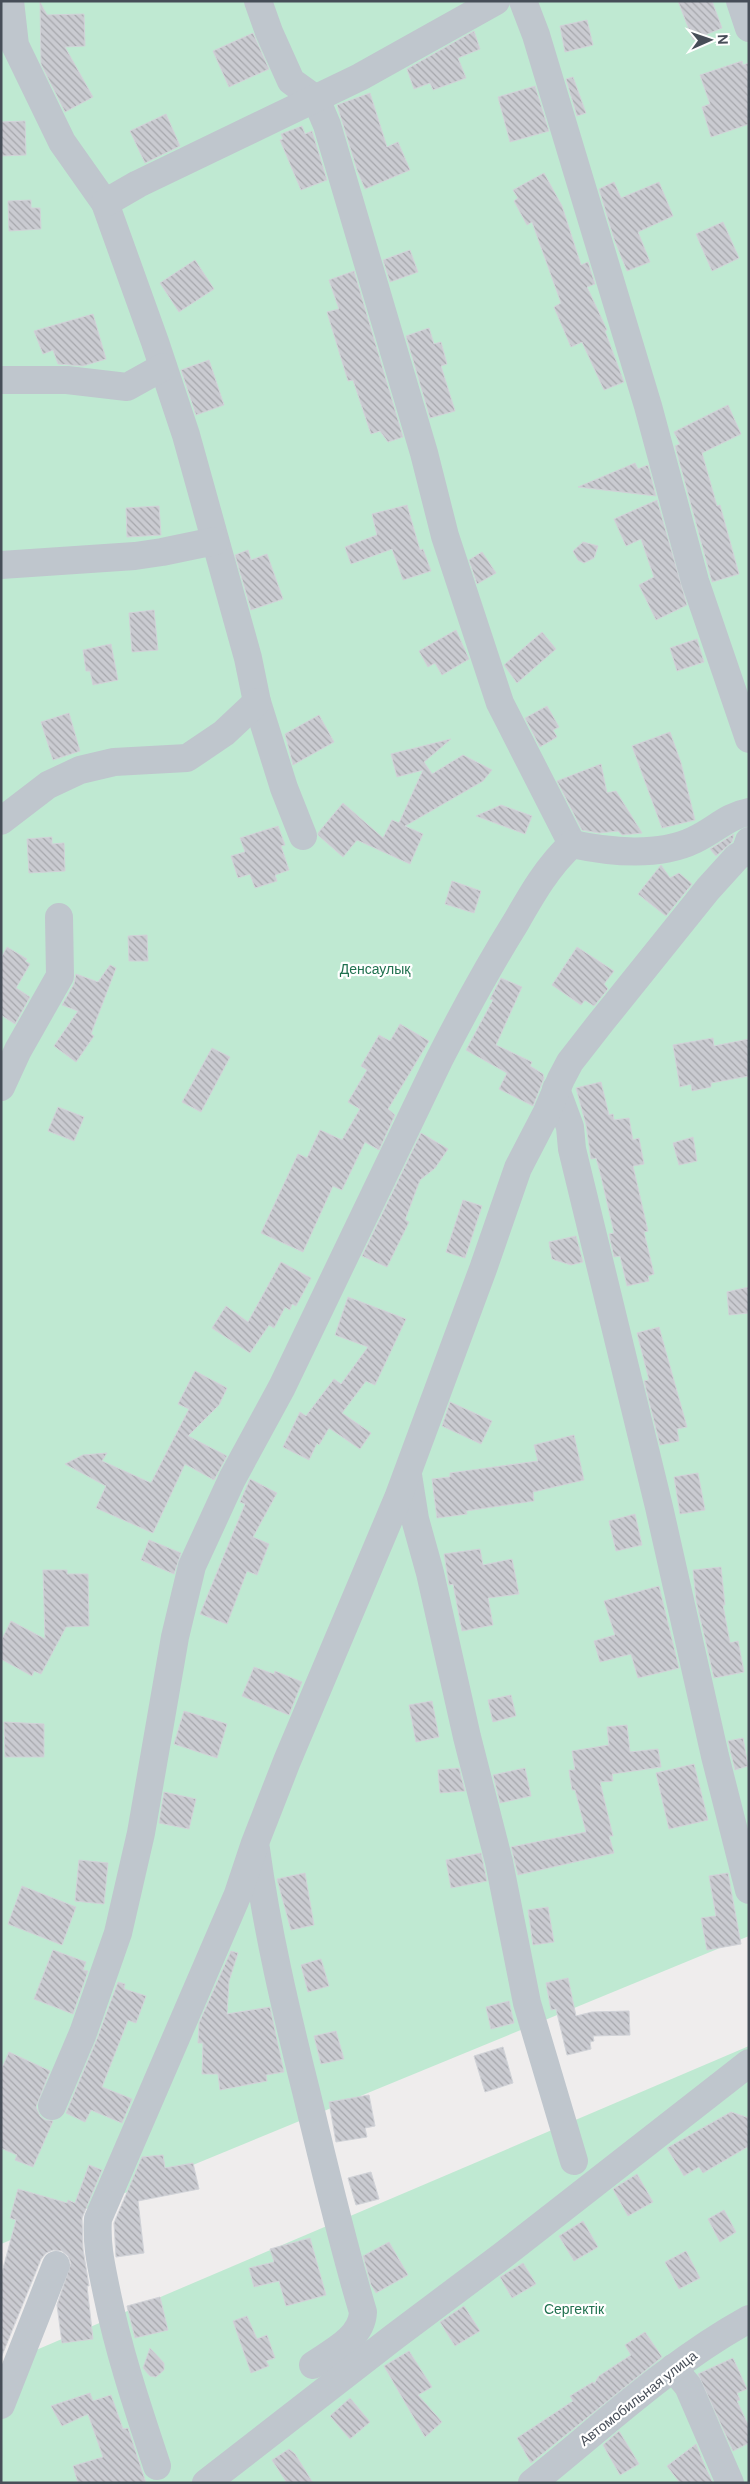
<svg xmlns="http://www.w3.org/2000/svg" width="750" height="2484" viewBox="0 0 750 2484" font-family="'DM Sans',sans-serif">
  <defs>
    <pattern id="building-back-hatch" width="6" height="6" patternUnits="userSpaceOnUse" patternTransform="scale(1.25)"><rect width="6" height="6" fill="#cacbd1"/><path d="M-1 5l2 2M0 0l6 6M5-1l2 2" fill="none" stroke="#a6a7ac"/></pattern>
  </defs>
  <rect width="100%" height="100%" fill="#efeded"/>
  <!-- green -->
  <g fill="#bfe9d2">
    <polygon points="1,1 749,1 749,1936 1,2244"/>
    <polygon points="749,2046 749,2483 1,2483 1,2365"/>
  </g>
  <!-- building -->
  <g fill="url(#building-back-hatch)" stroke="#d1d3d8">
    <polygon points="678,1 712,1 722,28 693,40"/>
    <polygon points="40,2 47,15 84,14 85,46 65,47 93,97 65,112 41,64"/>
    <polygon points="587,20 593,45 565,52 560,26"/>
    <polygon points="474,31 480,49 458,58 466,78 433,90 430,83 414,89 407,69"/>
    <polygon points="253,33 269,69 229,87 213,51"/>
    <polygon points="742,61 743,65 749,63 749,124 711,137 702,107 710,104 700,75"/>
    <polygon points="573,77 586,113 577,116 566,79"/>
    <polygon points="535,86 549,131 510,142 498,97"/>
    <polygon points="370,93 387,147 398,142 410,170 365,189 357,170 337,105"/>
    <polygon points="166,114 180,146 145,163 130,131"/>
    <polygon points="25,121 26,155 1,156 1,122"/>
    <polygon points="302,126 305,134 312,131 327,180 301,190 280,140 283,139 281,134"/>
    <polygon points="544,173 562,206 581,265 588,262 595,284 587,287 607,330 605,331 624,382 604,390 582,342 571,347 554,307 561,303 532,222 527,225 514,201 518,198 513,190"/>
    <polygon points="614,182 621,198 659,182 673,216 638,232 650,262 627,271 614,239 599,189"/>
    <polygon points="31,200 31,208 40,208 41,229 9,231 8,201"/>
    <polygon points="723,222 739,258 712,271 696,234"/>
    <polygon points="410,250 418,272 390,282 383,260"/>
    <polygon points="195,260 214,289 179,312 160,283"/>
    <polygon points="354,271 403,437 388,442 380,431 371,434 353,380 348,381 327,312 339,309 329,280"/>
    <polygon points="93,314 106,359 83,366 58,364 53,350 43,354 34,331"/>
    <polygon points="429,328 434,344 441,342 447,364 441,366 455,411 430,418 406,336"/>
    <polygon points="209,360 224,405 196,415 181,370"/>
    <polygon points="728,405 741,434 702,453 717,506 720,505 739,574 712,582 675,446 680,444 674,432"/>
    <polygon points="635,463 638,469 648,465 656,496 578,487"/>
    <polygon points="657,500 687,605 656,620 639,585 654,577 641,539 626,546 614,519"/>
    <polygon points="407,505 420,550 423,549 431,571 403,580 392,549 351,564 345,547 377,535 372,514"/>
    <polygon points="159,506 161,535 127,537 126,508"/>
    <polygon points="583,542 598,546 594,558 584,563 578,560 573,551"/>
    <polygon points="248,550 251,560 267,554 283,599 251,610 235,555"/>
    <polygon points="482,552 496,573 477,584 469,560"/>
    <polygon points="154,610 158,650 132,652 129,613"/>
    <polygon points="456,630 469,659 442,675 435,663 428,667 419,651"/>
    <polygon points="542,632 556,649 517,683 504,665"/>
    <polygon points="697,639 704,662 677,671 670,648"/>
    <polygon points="111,644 118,680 93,685 90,671 86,671 83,650"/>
    <polygon points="547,706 559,727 553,730 557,737 540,747 525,718"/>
    <polygon points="69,713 80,751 53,760 41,722"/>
    <polygon points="319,715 334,742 293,765 285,734"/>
    <polygon points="670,732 681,763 695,820 662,828 632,746"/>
    <polygon points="451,739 424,762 432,774 463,755 492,770 483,781 405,826 423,834 410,864 357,840 343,857 318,835 318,833 343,803 383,838 392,820 399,823 423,770 397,777 391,754"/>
    <polygon points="601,764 607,793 616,791 642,833 622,835 618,831 599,833 582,830 557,781"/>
    <polygon points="501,805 532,816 525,834 476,816"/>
    <polygon points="278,826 285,845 281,846 289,870 275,875 277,881 255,888 250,874 238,878 231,856 245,852 240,838"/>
    <polygon points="734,834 732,842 716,856 710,849"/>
    <polygon points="52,837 52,844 64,843 65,871 29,873 27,839"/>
    <polygon points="661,865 670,878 679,873 692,884 666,916 638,894"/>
    <polygon points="452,881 481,891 474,913 445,904"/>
    <polygon points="147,935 148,961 129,961 128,936"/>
    <polygon points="7,947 27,959 25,961 30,964 16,988 30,997 15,1024 1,1015 1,958"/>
    <polygon points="577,947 614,971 604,984 608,989 594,1006 585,1000 581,1005 552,985"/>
    <polygon points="110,965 116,968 91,1034 94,1036 76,1062 54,1046 78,1011 62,1005 74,984 76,974 98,982"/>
    <polygon points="501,978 522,987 496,1045 532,1062 530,1066 543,1074 544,1078 533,1106 499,1089 507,1073 466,1050 493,1000 490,999"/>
    <polygon points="400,1024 429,1041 388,1109 395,1115 379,1150 365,1142 342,1190 333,1186 303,1252 261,1233 298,1154 307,1158 320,1130 342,1140 360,1109 348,1102 367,1070 361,1066 379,1035 390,1041"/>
    <polygon points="713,1038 714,1046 749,1039 749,1076 711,1083 711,1087 692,1091 691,1084 680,1087 673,1045"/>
    <polygon points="212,1048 230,1057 201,1112 182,1102"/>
    <polygon points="601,1082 609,1115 613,1114 614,1120 629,1118 633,1140 639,1138 644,1164 633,1166 648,1231 644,1232 654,1274 648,1276 649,1281 627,1286 620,1256 614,1257 609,1234 614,1233 600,1172 596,1158 591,1159 586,1125 576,1088"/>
    <polygon points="58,1107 84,1117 74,1141 48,1131"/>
    <polygon points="421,1133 448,1149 435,1168 420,1180 405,1220 409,1222 387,1267 362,1256"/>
    <polygon points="693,1137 697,1161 679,1165 673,1143"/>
    <polygon points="463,1200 482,1206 465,1258 446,1252"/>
    <polygon points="576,1236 583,1262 571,1265 552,1259 549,1242"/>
    <polygon points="281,1262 311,1278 296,1306 292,1304 290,1310 285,1307 274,1328 269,1325 250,1353 212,1328 226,1306 248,1322"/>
    <polygon points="749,1287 749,1313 729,1315 727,1292"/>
    <polygon points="348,1297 406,1319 375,1385 366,1381 342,1413 371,1433 360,1449 329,1428 319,1445 317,1443 309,1460 283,1447 300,1412 306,1416 334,1379 341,1384 368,1347 335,1335"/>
    <polygon points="659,1327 687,1427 677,1429 679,1441 660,1445 644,1381 649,1380 637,1333"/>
    <polygon points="195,1371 227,1388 219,1405 188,1436 227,1456 214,1480 185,1464 153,1533 96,1508 106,1486 65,1464 83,1455 107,1453 102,1461 151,1483 189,1409 178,1404"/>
    <polygon points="450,1402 492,1421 481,1444 442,1426"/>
    <polygon points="574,1435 584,1480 533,1492 534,1501 466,1511 467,1514 437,1518 432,1479 450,1477 450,1473 538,1461 534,1445"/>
    <polygon points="698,1473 705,1510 680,1514 674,1477"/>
    <polygon points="250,1479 277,1493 253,1537 269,1544 257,1575 247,1571 227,1624 200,1614 245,1504 240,1502"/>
    <polygon points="635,1514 642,1545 616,1551 609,1521"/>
    <polygon points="149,1540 181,1553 174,1574 141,1560"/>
    <polygon points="480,1549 483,1565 512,1559 519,1594 488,1598 493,1625 462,1631 453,1584 449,1585 444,1554"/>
    <polygon points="721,1567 725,1605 723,1605 730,1643 738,1641 744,1672 714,1678 696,1600 693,1570"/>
    <polygon points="43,1570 67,1570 67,1574 88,1574 89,1626 66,1627 41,1674 34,1671 32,1676 1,1659 1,1641 11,1621 45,1639"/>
    <polygon points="659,1586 679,1668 638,1678 631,1654 600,1662 594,1641 615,1635 604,1601"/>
    <polygon points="254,1667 274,1674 275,1671 302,1682 289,1715 242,1696"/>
    <polygon points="511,1695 516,1716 493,1722 488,1700"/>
    <polygon points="432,1701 439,1737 416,1742 409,1705"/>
    <polygon points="184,1711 227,1724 217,1758 174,1744"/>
    <polygon points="4,1722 44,1724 44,1757 5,1757"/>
    <polygon points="627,1725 630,1752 658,1749 661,1767 612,1774 613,1781 600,1782 613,1836 609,1836 614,1853 518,1875 511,1847 586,1832 575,1790 572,1790 569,1770 575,1770 572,1751 609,1745 607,1727"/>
    <polygon points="743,1738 748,1766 735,1770 728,1741"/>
    <polygon points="694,1764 708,1820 669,1829 656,1773"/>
    <polygon points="459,1768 465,1791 440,1793 438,1770"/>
    <polygon points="525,1768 531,1796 500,1803 493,1775"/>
    <polygon points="164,1792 196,1799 189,1829 159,1823"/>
    <polygon points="481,1853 487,1881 451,1888 446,1860"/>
    <polygon points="79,1860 108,1863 104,1904 75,1901"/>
    <polygon points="305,1873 314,1925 291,1930 277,1879"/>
    <polygon points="728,1873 741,1944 707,1950 701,1918 716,1916 709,1876"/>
    <polygon points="22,1886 76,1907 62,1945 8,1924"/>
    <polygon points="548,1907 554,1942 533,1945 528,1910"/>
    <polygon points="53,1950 86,1962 83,1970 88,1971 73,2014 34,1999"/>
    <polygon points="231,1951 238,1953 229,1981 227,2014 270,2007 284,2072 266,2075 267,2081 220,2090 218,2074 202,2074 203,2043 198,2043 199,2023"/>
    <polygon points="321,1959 329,1986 308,1992 301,1965"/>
    <polygon points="568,1978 576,2016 592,2012 629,2011 630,2035 593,2036 594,2041 590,2042 591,2049 567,2055 556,2009 551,2010 546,1983"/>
    <polygon points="118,1982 125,1984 124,1989 146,1996 136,2023 128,2020 102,2087 132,2099 122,2123 91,2110 85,2122 66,2113 97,2039"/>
    <polygon points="509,2001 514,2023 491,2029 486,2007"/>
    <polygon points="336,2031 344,2059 321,2064 314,2036"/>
    <polygon points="503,2047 513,2083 485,2092 474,2056"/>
    <polygon points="9,2052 50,2071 36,2107 40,2116 45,2120 53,2121 33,2167 15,2160 17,2155 1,2148 1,2070"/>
    <polygon points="369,2095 375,2126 365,2128 367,2137 336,2142 329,2102"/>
    <polygon points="731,2112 749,2118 749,2146 703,2173 699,2167 684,2176 667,2148"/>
    <polygon points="163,2155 165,2168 193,2163 199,2189 138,2201 144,2253 116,2257 114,2223 142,2157"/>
    <polygon points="89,2165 102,2170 82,2218 83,2249 89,2286 87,2286 93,2339 62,2343 57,2305 71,2263 68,2256 62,2251 53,2250 46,2253 41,2259 1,2358 1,2276 16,2220 10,2218 18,2189 67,2203 68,2200 75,2203"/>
    <polygon points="371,2172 379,2199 356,2205 348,2178"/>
    <polygon points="637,2174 653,2202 628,2216 613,2189"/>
    <polygon points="724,2210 736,2232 720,2242 708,2219"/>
    <polygon points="583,2221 598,2247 574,2261 559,2236"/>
    <polygon points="310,2238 326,2295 286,2306 279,2281 254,2287 249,2268 274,2262 270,2249"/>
    <polygon points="389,2242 408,2275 376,2293 371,2285 363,2256"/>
    <polygon points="686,2251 700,2278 679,2289 665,2262"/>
    <polygon points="523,2263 536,2284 512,2298 500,2277"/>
    <polygon points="160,2297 168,2330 135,2338 127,2306"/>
    <polygon points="464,2306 480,2331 455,2346 440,2322"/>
    <polygon points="247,2316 257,2339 267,2335 275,2358 266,2361 269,2366 251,2373 233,2321"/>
    <polygon points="645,2332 662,2357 531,2463 517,2438 573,2401 570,2396 593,2382 594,2384 599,2376 631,2355 625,2345"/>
    <polygon points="150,2348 164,2363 164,2370 156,2377 150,2376 143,2368"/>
    <polygon points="409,2351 432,2387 418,2395 442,2422 425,2437 384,2366"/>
    <polygon points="733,2358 747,2389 737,2393 740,2400 737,2401 749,2427 749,2443 733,2451 698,2374"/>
    <polygon points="90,2393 93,2401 111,2395 123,2429 128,2428 146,2483 78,2483 73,2466 103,2457 88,2414 62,2426 51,2406"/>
    <polygon points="350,2398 370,2422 350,2439 330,2416"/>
    <polygon points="619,2431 639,2464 620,2475 603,2445"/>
    <polygon points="696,2444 704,2464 713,2483 680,2483 667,2466"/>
    <polygon points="289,2449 295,2454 313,2483 287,2483 272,2460"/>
  </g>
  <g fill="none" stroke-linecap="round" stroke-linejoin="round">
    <!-- minor -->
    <g stroke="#bfc6cd" stroke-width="28">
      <polyline points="10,1 15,45 62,142 105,203 155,342 186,435 248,658 257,702 284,788 303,836"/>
      <polyline points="258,1 269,32 291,81 316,99 327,125 424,453 445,536 500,703 572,844"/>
      <polyline points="523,1 536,35 648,406 695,581 749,739"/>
      <polyline points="740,1 749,28"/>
      <polyline points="105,203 138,184 360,77 496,1"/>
      <polyline points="1,380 67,380 127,387 163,367"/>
      <polyline points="1,565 135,556 162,552 215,541"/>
      <polyline points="1,821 48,785 80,770 114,762 187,758 224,733 257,702"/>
      <polyline points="1,1087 18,1050 60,976 59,917"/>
      <polyline points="556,1089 570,1127 572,1149 659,1507 715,1756 749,1890"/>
      <polyline points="408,1475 415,1519 430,1573 467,1737 499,1862 527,2003 574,2161"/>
      <path d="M256 1849C267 1931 286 2011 306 2091 324 2165 341 2239 363 2312 362 2338 332 2352 313 2365"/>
      <path d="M52 2106 83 2033 118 1933 141 1833 175 1637 192 1566 232 1479 282 1387 439 1060C463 1013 488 967 516 922 532 894 548 866 572 844 609 852 659 857 694 840 714 831 727 816 749 812"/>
      <polyline points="673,2368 688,2386 730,2483"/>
      <polyline points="1,2405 56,2265"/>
      <path d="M157 2466C138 2409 119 2353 107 2294 102 2269 96 2246 98 2219L238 1894 255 1843 287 1761 398 1498 483 1269 518 1168 546 1114 561 1079 570 1062 602 1021 708 889 737 857 745 852 749 841"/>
      <polyline points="206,2483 394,2337 502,2256 749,2063"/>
      <path d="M532 2483C603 2426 669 2363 749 2319"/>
    </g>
  </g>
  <g text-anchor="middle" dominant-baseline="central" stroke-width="4.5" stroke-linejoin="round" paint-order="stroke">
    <!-- park labels -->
    <g font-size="14" fill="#20714f" stroke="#fff">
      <text x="375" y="969">Денсаулық</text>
      <text x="574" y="2309">Сергектік</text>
    </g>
    <!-- street labels -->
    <g font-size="14" fill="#474e58" stroke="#fff">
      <text transform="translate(638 2398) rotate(-38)">Автомобильная улица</text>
    </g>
  </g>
  <!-- border -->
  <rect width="750" height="2484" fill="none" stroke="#474e58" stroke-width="5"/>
  <!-- north arrow -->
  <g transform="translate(710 40) rotate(88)" stroke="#ffffff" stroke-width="4" paint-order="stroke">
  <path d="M0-4L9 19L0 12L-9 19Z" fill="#474e58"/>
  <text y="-8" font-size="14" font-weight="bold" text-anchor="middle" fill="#474e58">N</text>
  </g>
</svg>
